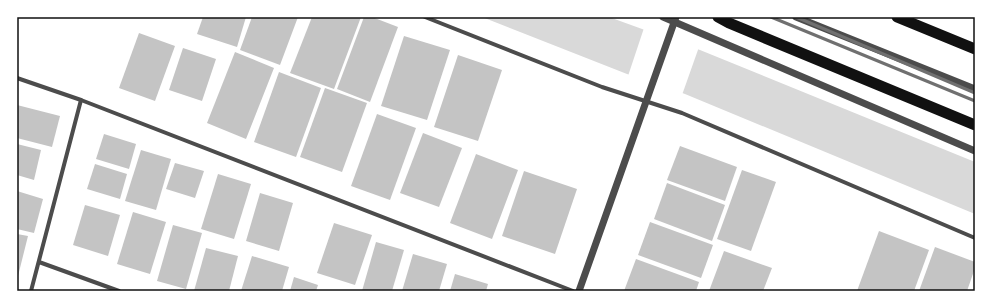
<svg xmlns="http://www.w3.org/2000/svg" width="992" height="308" viewBox="0 0 992 308" font-family="Signika,sans-serif">
  <rect width="100%" height="100%" fill="#fff"/>
  <!-- water -->
  <polygon fill="#d9d9d9" points="482,17 609,17 700,50 975,162 975,214 685,94 627,74"/>
  <!-- pier -->
  <polygon fill="#fff" points="644,28 699,47 682,95 628,76"/>
  <!-- building -->
  <g fill="#c4c4c4">
    <polygon points="203,17 246,17 237,47 197,34"/>
    <polygon points="252,17 298,17 280,65 240,50"/>
    <polygon points="312,17 361,17 334,89 290,73"/>
    <polygon points="364,17 372,17 398,27 370,102 337,89"/>
    <polygon points="139,33 175,46 155,101 119,88"/>
    <polygon points="404,36 450,50 427,120 381,106"/>
    <polygon points="183,48 216,59 202,101 169,90"/>
    <polygon points="235,52 274,68 246,139 207,123"/>
    <polygon points="458,55 502,70 478,141 434,127"/>
    <polygon points="279,72 321,88 296,157 254,142"/>
    <polygon points="325,88 367,103 342,172 300,157"/>
    <polygon points="17,105 60,116 52,147 17,138"/>
    <polygon points="377,114 416,128 390,200 351,186"/>
    <polygon points="423,133 462,148 439,207 400,193"/>
    <polygon points="104,134 136,144 129,169 96,159"/>
    <polygon points="17,144 41,150 34,180 17,175"/>
    <polygon points="680,146 737,167 725,201 667,180"/>
    <polygon points="141,150 171,159 156,210 125,201"/>
    <polygon points="476,154 518,170 492,239 450,223"/>
    <polygon points="175,163 204,171 195,198 166,189"/>
    <polygon points="95,164 127,174 120,199 87,189"/>
    <polygon points="742,170 776,182 751,251 717,239"/>
    <polygon points="524,171 577,189 555,254 502,236"/>
    <polygon points="218,174 251,184 234,239 201,229"/>
    <polygon points="667,183 725,205 712,241 654,219"/>
    <polygon points="17,191 43,199 34,233 17,229"/>
    <polygon points="260,193 293,203 279,251 246,241"/>
    <polygon points="85,205 120,215 108,256 73,245"/>
    <polygon points="133,212 166,222 150,274 117,264"/>
    <polygon points="650,222 713,245 701,278 638,255"/>
    <polygon points="334,223 372,235 355,285 317,273"/>
    <polygon points="173,225 202,233 186,289 157,281"/>
    <polygon points="879,231 929,250 914,291 857,291"/>
    <polygon points="17,234 28,236 18,276 17,276"/>
    <polygon points="376,242 404,250 392,291 362,291"/>
    <polygon points="935,247 975,262 975,268 967,291 919,291"/>
    <polygon points="206,248 238,256 229,291 194,291"/>
    <polygon points="724,251 772,268 763,291 709,291"/>
    <polygon points="413,254 447,264 439,291 402,291"/>
    <polygon points="252,256 289,267 282,291 241,291"/>
    <polygon points="636,259 699,282 696,291 624,291"/>
    <polygon points="455,274 488,284 486,291 450,291"/>
    <polygon points="294,277 318,285 316,291 290,291"/>
  </g>
  <g fill="none" stroke-linecap="round" stroke-linejoin="round">
    <!-- minor -->
    <g stroke="#4c4c4c" stroke-width="4">
      <polyline points="425,17 602,87 682,113 975,238"/>
      <polyline points="17,78 81,100 573,291"/>
      <polyline points="39,262 119,291"/>
      <polyline points="31,291 81,100"/>
    </g>
    <!-- tertiary -->
    <g stroke="#4c4c4c" stroke-width="7">
      <polyline points="663,17 975,151"/>
      <polyline points="796,17 975,89"/>
      <polyline points="579,291 676,17"/>
    </g>
    <!-- trunk -->
    <g stroke="#111" stroke-width="11">
      <polyline points="718,17 729,23 975,125"/>
      <polyline points="897,17 975,49"/>
    </g>
    <!-- rail -->
    <g stroke="#707070" stroke-width="3">
      <polyline points="771,17 975,101"/>
      <polyline points="796,17 975,93"/>
    </g>
  </g>
  <!-- border -->
  <rect width="992" height="308" fill="none" stroke="#ffffff" stroke-width="36"/>
  <rect x="18" y="18" width="956" height="272" fill="none" stroke="#111" stroke-width="1.5"/>
</svg>
